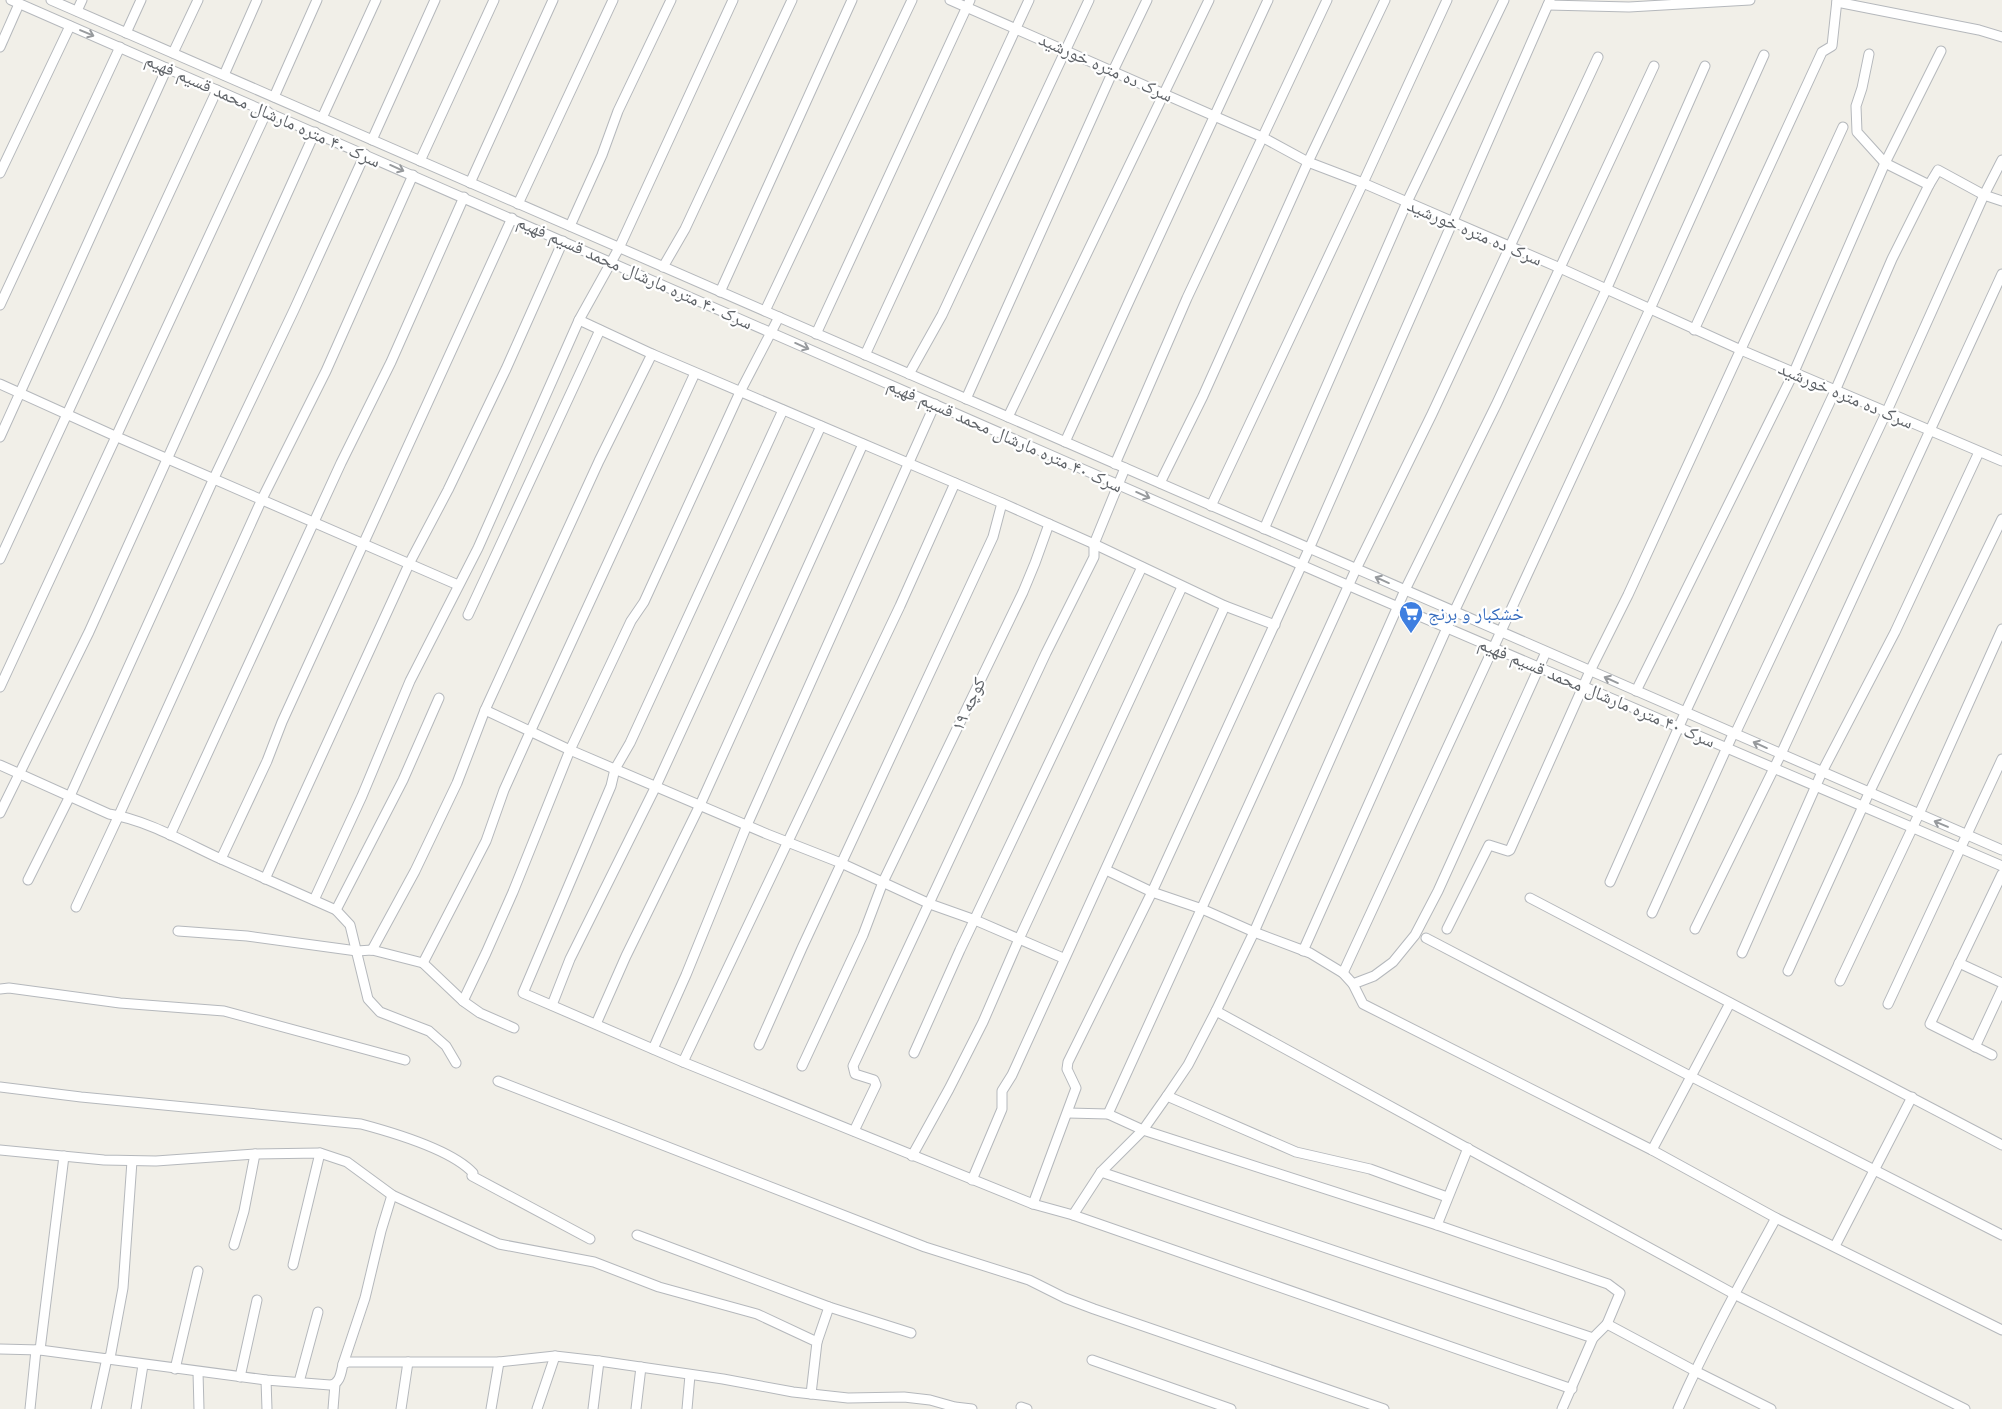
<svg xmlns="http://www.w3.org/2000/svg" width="2002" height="1409" viewBox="0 0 2002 1409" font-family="'PT Sans','Noto Naskh Arabic',sans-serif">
  <rect width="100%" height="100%" fill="#f1efe8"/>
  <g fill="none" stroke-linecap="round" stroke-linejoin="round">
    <!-- minor casing -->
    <g stroke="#b5b8bc" stroke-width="11">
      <g id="minor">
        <polyline points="11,0 1361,591 2002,866"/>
        <polyline points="51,0 2002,850"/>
        <polyline points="950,0 1262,137 1308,162 1363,183 1560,268 1741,350 2002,461"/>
        <polyline points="1837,2 1979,30 2002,37"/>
        <polyline points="1548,5 1629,7 1750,0"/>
        <polyline points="77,11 82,0"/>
        <polyline points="126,33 141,0"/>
        <polyline points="0,47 19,4"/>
        <polyline points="173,53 198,0"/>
        <polyline points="1869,54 1862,88 1856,106 1857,132 1885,163 1929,185 1938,170 1984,195 2002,201"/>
        <polyline points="224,75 257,0"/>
        <polyline points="274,97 317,0"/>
        <polyline points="322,118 376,0"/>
        <polyline points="372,140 435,0"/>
        <polyline points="420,161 494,0"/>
        <polyline points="0,173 70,26"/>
        <polyline points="470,183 553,0"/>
        <polyline points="518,204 613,0"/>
        <polyline points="570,226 602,155 618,111 671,0"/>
        <polyline points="663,267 685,229 792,0"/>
        <polyline points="720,292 852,0"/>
        <polyline points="0,305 120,47"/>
        <polyline points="765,311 912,0"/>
        <polyline points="579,320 652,354 1002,503 1094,544 1225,606 1275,625"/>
        <polyline points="1694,330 1822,52 1832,46 1837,0"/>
        <polyline points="816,334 970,0"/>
        <polyline points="865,355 1029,0"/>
        <polyline points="909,374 942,315 1089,0"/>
        <polyline points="0,384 115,436 458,585"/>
        <polyline points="966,399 1113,71 1147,0"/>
        <polyline points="783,410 630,743 615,769 611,786 523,993 683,1062 1033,1204 1073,1215 1572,1389"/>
        <polyline points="1008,417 1209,0"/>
        <polyline points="0,437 167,68"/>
        <polyline points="1065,442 1131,297 1268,0"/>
        <polyline points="1115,464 1187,298 1327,0"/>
        <polyline points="1160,483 1203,396 1308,162 1385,0"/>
        <polyline points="1211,506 1363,183 1447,0"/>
        <polyline points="1264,529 1407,202 1504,0"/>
        <polyline points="0,559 217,90"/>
        <polyline points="468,615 600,330"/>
        <polyline points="0,687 267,111"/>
        <polyline points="1636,691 1794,372 1885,163 1941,51"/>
        <polyline points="485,710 570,750 767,834 841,863 930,904 975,920 1063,958"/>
        <polyline points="1735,734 1887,411 1984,195 2002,160"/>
        <path d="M0 765 109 814C147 820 186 843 221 859L267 761 282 722 512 218"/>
        <polyline points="0,813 89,632 315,132"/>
        <polyline points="170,835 341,463 391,362 464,197"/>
        <polyline points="221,859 336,910 350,925 368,999 380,1012 429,1031 446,1046 456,1063"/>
        <polyline points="1106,870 1152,892 1202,909 1254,932 1310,953 1343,973 1353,984 1363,1004 1652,1150 1776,1218 2002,1330"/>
        <polyline points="265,879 410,562 448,490 506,369 563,241"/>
        <polyline points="28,880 70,796 214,478 294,310 365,154"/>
        <polyline points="1610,882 1685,713 1835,391 1892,259 1929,185"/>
        <polyline points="1530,898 2002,1145"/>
        <polyline points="314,900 362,796 410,681 478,548 579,320 619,248 733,0"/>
        <polyline points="76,907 119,815 262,499 326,371 413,175"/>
        <polyline points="336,910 403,780 439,698"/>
        <polyline points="1652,913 1733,734"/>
        <polyline points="1447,929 1489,845 1508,851 1510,850 1590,671 1628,595 1843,127"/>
        <polyline points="1695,929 1781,754 2002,274"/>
        <polyline points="178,931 247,936 357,951 372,950 423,963 463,1001 480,1013 514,1028"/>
        <polyline points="1426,938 1692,1077 2002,1235"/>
        <polyline points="372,950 415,871 457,783 485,710 599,461 652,354"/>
        <polyline points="1303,951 1454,612 1606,290 1705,66"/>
        <polyline points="1742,953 1822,772 1895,632 1979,452"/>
        <polyline points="423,963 486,841 504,790 531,730 695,373"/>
        <polyline points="1959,963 2002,983"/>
        <polyline points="1788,971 1869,793 2002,519"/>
        <polyline points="1343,973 1650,309 1764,55"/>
        <polyline points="1840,981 1919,814 2002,629"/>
        <polyline points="1353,984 1374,976 1393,962 1415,935 1438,891 1546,652"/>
        <polyline points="0,989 9,988 120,1003 224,1011 405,1060"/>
        <polyline points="463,1001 486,953 513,892 570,750 631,621 644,602 740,392 779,317"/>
        <polyline points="1888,1004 2002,759"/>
        <polyline points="552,1005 570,959 656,786 821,426"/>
        <polyline points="1216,1011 1734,1294 1965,1409"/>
        <polyline points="596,1024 626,956 700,805 863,444"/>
        <polyline points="759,1045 802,948 993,537 1002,503"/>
        <polyline points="1975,1047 2002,989"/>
        <polyline points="653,1049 686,975 747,825 935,404"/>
        <polyline points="914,1053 960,950 1142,567"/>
        <polyline points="1992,1055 1930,1024 2002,874"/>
        <polyline points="683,1062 900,606 955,483"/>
        <polyline points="802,1066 863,935 883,882 1023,592 1035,563 1049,524"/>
        <polyline points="498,1081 925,1247 1029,1280 1065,1298 1094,1309 1384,1409"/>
        <path d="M0 1087 81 1097 361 1124C391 1132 452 1150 473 1173L472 1176 590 1239"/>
        <polyline points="1167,1096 1296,1152 1370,1169 1447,1197"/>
        <polyline points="1068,1113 1108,1114 1143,1130 1437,1225 1608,1284 1620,1293 1607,1324"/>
        <polyline points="1108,1114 1356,569 1432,414 1598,57"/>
        <polyline points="854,1131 876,1085 874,1080 855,1074 853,1066 1046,653 1094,557 1094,544 1125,468"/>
        <polyline points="0,1150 104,1160 156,1161 255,1154 320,1153 347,1162 392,1195 499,1244 594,1262 659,1287 757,1314 817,1342 811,1394"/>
        <polyline points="1652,1150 1730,1003"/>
        <polyline points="912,1156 949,1089 983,1022 1019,939 1182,587"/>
        <polyline points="1101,1172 1593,1338"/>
        <polyline points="972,1180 1002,1109 1002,1091 1012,1075 1225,606"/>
        <polyline points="1033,1204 1076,1088 1067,1069 1068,1062 1152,892 1309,549 1550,0"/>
        <polyline points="1073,1215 1101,1172 1143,1130 1167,1096 1188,1065 1216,1011 1254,932 1405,590 1497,403 1654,66"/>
        <polyline points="1437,1225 1468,1148"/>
        <polyline points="637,1235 829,1307 911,1333"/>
        <polyline points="234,1245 244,1211 255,1154"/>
        <polyline points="1835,1246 1912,1097"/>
        <polyline points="293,1265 320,1153"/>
        <polyline points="817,1342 829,1307"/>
        <path d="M0 1349 40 1350 266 1380 330 1385C340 1384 341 1373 343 1364L348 1362H499L555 1356 599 1361 723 1379 793 1392 848 1398 904 1397 930 1400 955 1407 972 1409"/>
        <polyline points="40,1350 64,1156"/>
        <polyline points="110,1358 123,1288 132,1161"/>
        <polyline points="1092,1360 1231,1409"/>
        <polyline points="343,1364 365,1298 381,1231 392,1195"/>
        <polyline points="175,1369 198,1271"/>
        <polyline points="198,1372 199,1409"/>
        <polyline points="240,1377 257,1300"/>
        <polyline points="266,1380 267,1409"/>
        <polyline points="299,1382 318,1312"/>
        <polyline points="1021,1407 1027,1409"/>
        <polyline points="30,1409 36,1350"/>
        <polyline points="96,1409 107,1358"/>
        <polyline points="136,1409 143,1365"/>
        <polyline points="333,1409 335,1384"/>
        <polyline points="401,1409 408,1362"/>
        <polyline points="491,1409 499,1362"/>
        <polyline points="537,1409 555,1356"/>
        <polyline points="593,1409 599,1361"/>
        <polyline points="636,1409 641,1367"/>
        <polyline points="687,1409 690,1375"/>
        <polyline points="1562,1409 1593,1338 1607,1324 1695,1371 1771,1409"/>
        <path d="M1678 1409C1707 1343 1742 1280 1776 1218"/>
      </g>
    </g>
    <!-- minor -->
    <use href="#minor" stroke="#fff" stroke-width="9"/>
  </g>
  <!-- one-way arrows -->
  <defs><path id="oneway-shaft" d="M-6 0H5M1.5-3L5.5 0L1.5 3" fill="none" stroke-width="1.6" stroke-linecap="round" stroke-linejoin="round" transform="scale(1.25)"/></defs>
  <g stroke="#979a9d">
    <use href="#oneway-shaft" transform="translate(87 33) rotate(23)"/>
    <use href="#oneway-shaft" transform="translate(397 168) rotate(24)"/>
    <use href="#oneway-shaft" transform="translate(802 346) rotate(24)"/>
    <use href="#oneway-shaft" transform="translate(1143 495) rotate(24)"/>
    <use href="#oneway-shaft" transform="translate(1382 580) rotate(-156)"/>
    <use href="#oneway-shaft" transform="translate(1611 680) rotate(-156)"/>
    <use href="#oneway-shaft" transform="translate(1760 745) rotate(-156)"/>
    <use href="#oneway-shaft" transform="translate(1941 824) rotate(-157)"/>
  </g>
  <!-- icons -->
  <defs>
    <g id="supermarket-pin" transform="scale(1.25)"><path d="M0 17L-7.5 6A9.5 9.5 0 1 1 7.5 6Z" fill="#3f7fe0" stroke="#fff"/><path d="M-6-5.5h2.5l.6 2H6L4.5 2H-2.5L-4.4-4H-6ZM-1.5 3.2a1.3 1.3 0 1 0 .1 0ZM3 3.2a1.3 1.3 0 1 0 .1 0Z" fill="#fff"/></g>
  </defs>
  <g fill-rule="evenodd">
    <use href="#supermarket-pin" x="1411" y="613"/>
  </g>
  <g text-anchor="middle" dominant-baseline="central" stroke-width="4.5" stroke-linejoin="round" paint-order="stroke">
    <!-- street labels -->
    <g font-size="18" fill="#5f6368" stroke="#fff">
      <text transform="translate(1106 67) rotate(24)">سرک ده متره خورشید</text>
      <text transform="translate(263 110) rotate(24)">سرک ۴۰ متره مارشال محمد قسیم فهیم</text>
      <text transform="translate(1475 232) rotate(23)">سرک ده متره خورشید</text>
      <text transform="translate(635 272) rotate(24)">سرک ۴۰ متره مارشال محمد قسیم فهیم</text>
      <text transform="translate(1846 395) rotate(23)">سرک ده متره خورشید</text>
      <text transform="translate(1005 435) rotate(24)">سرک ۴۰ متره مارشال محمد قسیم فهیم</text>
      <text transform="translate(1597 692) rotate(23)">سرک ۴۰ متره مارشال محمد قسیم فهیم</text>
      <text transform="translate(968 704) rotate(-65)">کوچه ۱۹</text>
    </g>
    <!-- shop labels -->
    <g font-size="18" fill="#366cbe" stroke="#fff" text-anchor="start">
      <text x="1428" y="613">خشکبار و برنج</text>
    </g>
  </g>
</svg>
